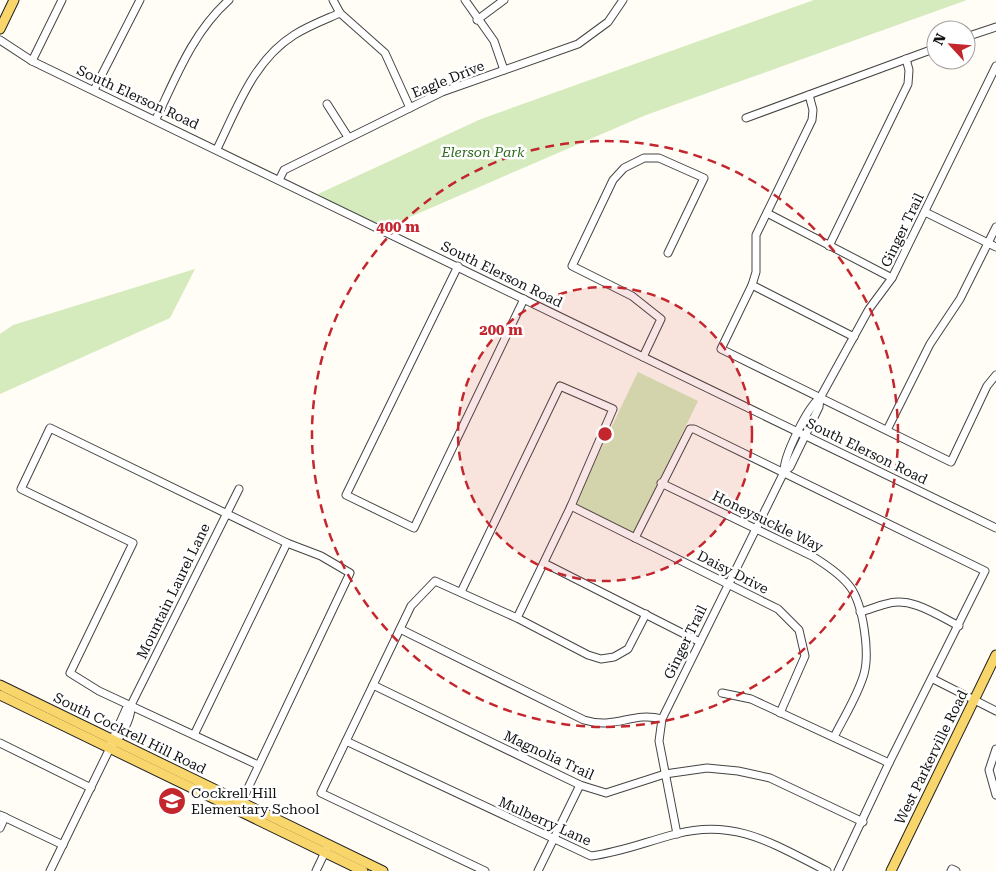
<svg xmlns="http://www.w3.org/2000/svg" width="996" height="871" viewBox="0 0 996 871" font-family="'Roboto Serif',serif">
  <rect width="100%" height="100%" fill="#fffdf5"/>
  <!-- green -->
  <g fill="#d5ebbd">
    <polygon points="814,0 967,0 646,115 382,229 318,194 481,119"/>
    <polygon points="195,269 170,318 0,394 0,334 13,325"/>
    <polygon points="638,372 698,401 633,534 574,505"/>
  </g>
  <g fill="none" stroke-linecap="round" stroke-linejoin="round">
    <!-- minor casing -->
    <g stroke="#444" stroke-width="9">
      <g id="minor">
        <polyline points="333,0 340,13 385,53 410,108"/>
        <polyline points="465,0 494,41 504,70"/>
        <polyline points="477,20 504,0"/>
        <polyline points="966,37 996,27"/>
        <polyline points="0,40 32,61 996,528"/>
        <polyline points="32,61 62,0"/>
        <polyline points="94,90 140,0"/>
        <polyline points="809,95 813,110 812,120 756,235 756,272 752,285 721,349 951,462 987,386 996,375"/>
        <polyline points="327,104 348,137"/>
        <polyline points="746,118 936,48"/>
        <path d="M156 119C176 77 193 32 229 0"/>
        <path d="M217 149C237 108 254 60 294 35 308 26 324 20 340 13"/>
        <polyline points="279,180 284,170 442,92 578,44 608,22 623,0"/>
        <polyline points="925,212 996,247"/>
        <polyline points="767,213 892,278"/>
        <polyline points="829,246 908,84 909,70 906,59"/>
        <polyline points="458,266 346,495 414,528 524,299"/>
        <polyline points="752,285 854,337"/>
        <polyline points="643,357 661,319 632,296 572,266 613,180 624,168 644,158 659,158 704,178 668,253"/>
        <polyline points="887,430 930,344 960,299 996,227"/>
        <path d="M784 472C783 457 808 406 820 398"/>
        <path d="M661 483 812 556C825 564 842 575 851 588 863 606 870 652 864 674 858 695 844 717 834 737"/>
        <polyline points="571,506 778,609 799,630 805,656 780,713"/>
        <polyline points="635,538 690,429 694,429 985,571 889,763 838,871"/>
        <polyline points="544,563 700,642"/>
        <polyline points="461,592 560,386 613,409 571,506 517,618"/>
        <path d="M860 612C869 610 877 606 886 604 911 596 937 615 959 626"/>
        <path d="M400 629 584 720C616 730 632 711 662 719"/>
        <polyline points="933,679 996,711"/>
        <polyline points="373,685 580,785 606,793 665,774 707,768 738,771 770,778 863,822"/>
        <polyline points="722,693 751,699 889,763"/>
        <polyline points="194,735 287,543"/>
        <path d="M346 741 591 856C622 852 645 842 676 834 736 818 775 845 827 871"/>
        <polyline points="0,743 91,788"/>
        <polyline points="111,743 126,709 131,705"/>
        <polyline points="996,749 989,770 996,795"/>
        <polyline points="240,805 350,573 321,556 287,543 50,428 21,489 133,543 70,673 99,691 258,765"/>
        <polyline points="0,815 63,845"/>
        <polyline points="0,828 5,817"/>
        <polyline points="677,834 659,741 662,719 784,472 790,467 819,407 820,398 869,309 892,278 996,66"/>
        <path d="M50 871 110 748C120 739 132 719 131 705L239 489"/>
        <polyline points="316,871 326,850"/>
        <polyline points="485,871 321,793 411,606 435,581 517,618 588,655 601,659 614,657 628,649 646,614"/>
        <polyline points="538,871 580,785"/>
        <polyline points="951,871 952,869 956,871"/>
      </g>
    </g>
    <!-- major casing -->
    <g stroke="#222" stroke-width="11">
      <g id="major">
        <polyline points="0,29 14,0"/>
        <polyline points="0,685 383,871"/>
        <polyline points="0,695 363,871"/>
        <polyline points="891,871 996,655"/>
      </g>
    </g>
    <!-- minor -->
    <use href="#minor" stroke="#fff" stroke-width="7"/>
    <!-- major -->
    <use href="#major" stroke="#f9d66b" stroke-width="9"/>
  </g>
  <!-- distance rings -->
  <circle cx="605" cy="434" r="147" fill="#c4262e" fill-opacity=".12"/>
  <g fill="none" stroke="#c4262e" stroke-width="2.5" stroke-dasharray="9 6">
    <circle cx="605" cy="434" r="147"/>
    <circle cx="605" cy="434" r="293"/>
  </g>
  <!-- icons -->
  <defs>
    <g id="school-disc" transform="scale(1.4375)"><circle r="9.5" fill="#c4262e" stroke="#fff"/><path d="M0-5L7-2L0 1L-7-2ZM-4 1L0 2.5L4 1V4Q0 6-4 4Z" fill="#fff"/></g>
  </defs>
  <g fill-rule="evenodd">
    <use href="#school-disc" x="172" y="801"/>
  </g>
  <g text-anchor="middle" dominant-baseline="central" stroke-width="5" stroke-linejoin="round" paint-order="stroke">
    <!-- street labels -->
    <g font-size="14" fill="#111" stroke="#fff">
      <text transform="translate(448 79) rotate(-22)">Eagle Drive</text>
      <text transform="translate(138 97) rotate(25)">South Elerson Road</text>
      <text transform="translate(902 230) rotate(-64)">Ginger Trail</text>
      <text transform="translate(502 274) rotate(26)">South Elerson Road</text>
      <text transform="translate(867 451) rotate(26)">South Elerson Road</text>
      <text transform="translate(768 521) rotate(26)">Honeysuckle Way</text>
      <text transform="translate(733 572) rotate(27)">Daisy Drive</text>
      <text transform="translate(173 591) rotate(-64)">Mountain Laurel Lane</text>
      <text transform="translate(685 642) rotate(-64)">Ginger Trail</text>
      <text transform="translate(130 733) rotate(26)">South Cockrell Hill Road</text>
      <text transform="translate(549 755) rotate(25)">Magnolia Trail</text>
      <text transform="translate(931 757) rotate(-64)">West Parkerville Road</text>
      <text transform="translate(545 821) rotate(24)">Mulberry Lane</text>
    </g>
    <!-- park labels -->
    <g font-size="14" font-style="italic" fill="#2f6b1f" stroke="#fff">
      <text x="483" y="152">Elerson Park</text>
    </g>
    <!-- poi labels -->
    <g font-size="14" fill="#111" stroke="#fff" text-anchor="start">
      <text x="191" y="793">Cockrell Hill<tspan x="191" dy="16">Elementary School</tspan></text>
    </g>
  </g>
  <circle cx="605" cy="434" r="8" fill="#c4262e" stroke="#fff" stroke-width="2.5"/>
  <g font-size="15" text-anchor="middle" font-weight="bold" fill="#c4262e" stroke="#fff" stroke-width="5" stroke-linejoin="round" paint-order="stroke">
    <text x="398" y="232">400 m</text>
    <text x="501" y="335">200 m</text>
  </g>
  <!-- north arrow -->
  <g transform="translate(951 45) rotate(296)"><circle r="24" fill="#ffffff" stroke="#a0a0a0"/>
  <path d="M0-4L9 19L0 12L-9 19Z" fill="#c4262e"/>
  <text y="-8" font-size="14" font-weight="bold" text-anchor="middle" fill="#111111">N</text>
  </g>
</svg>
